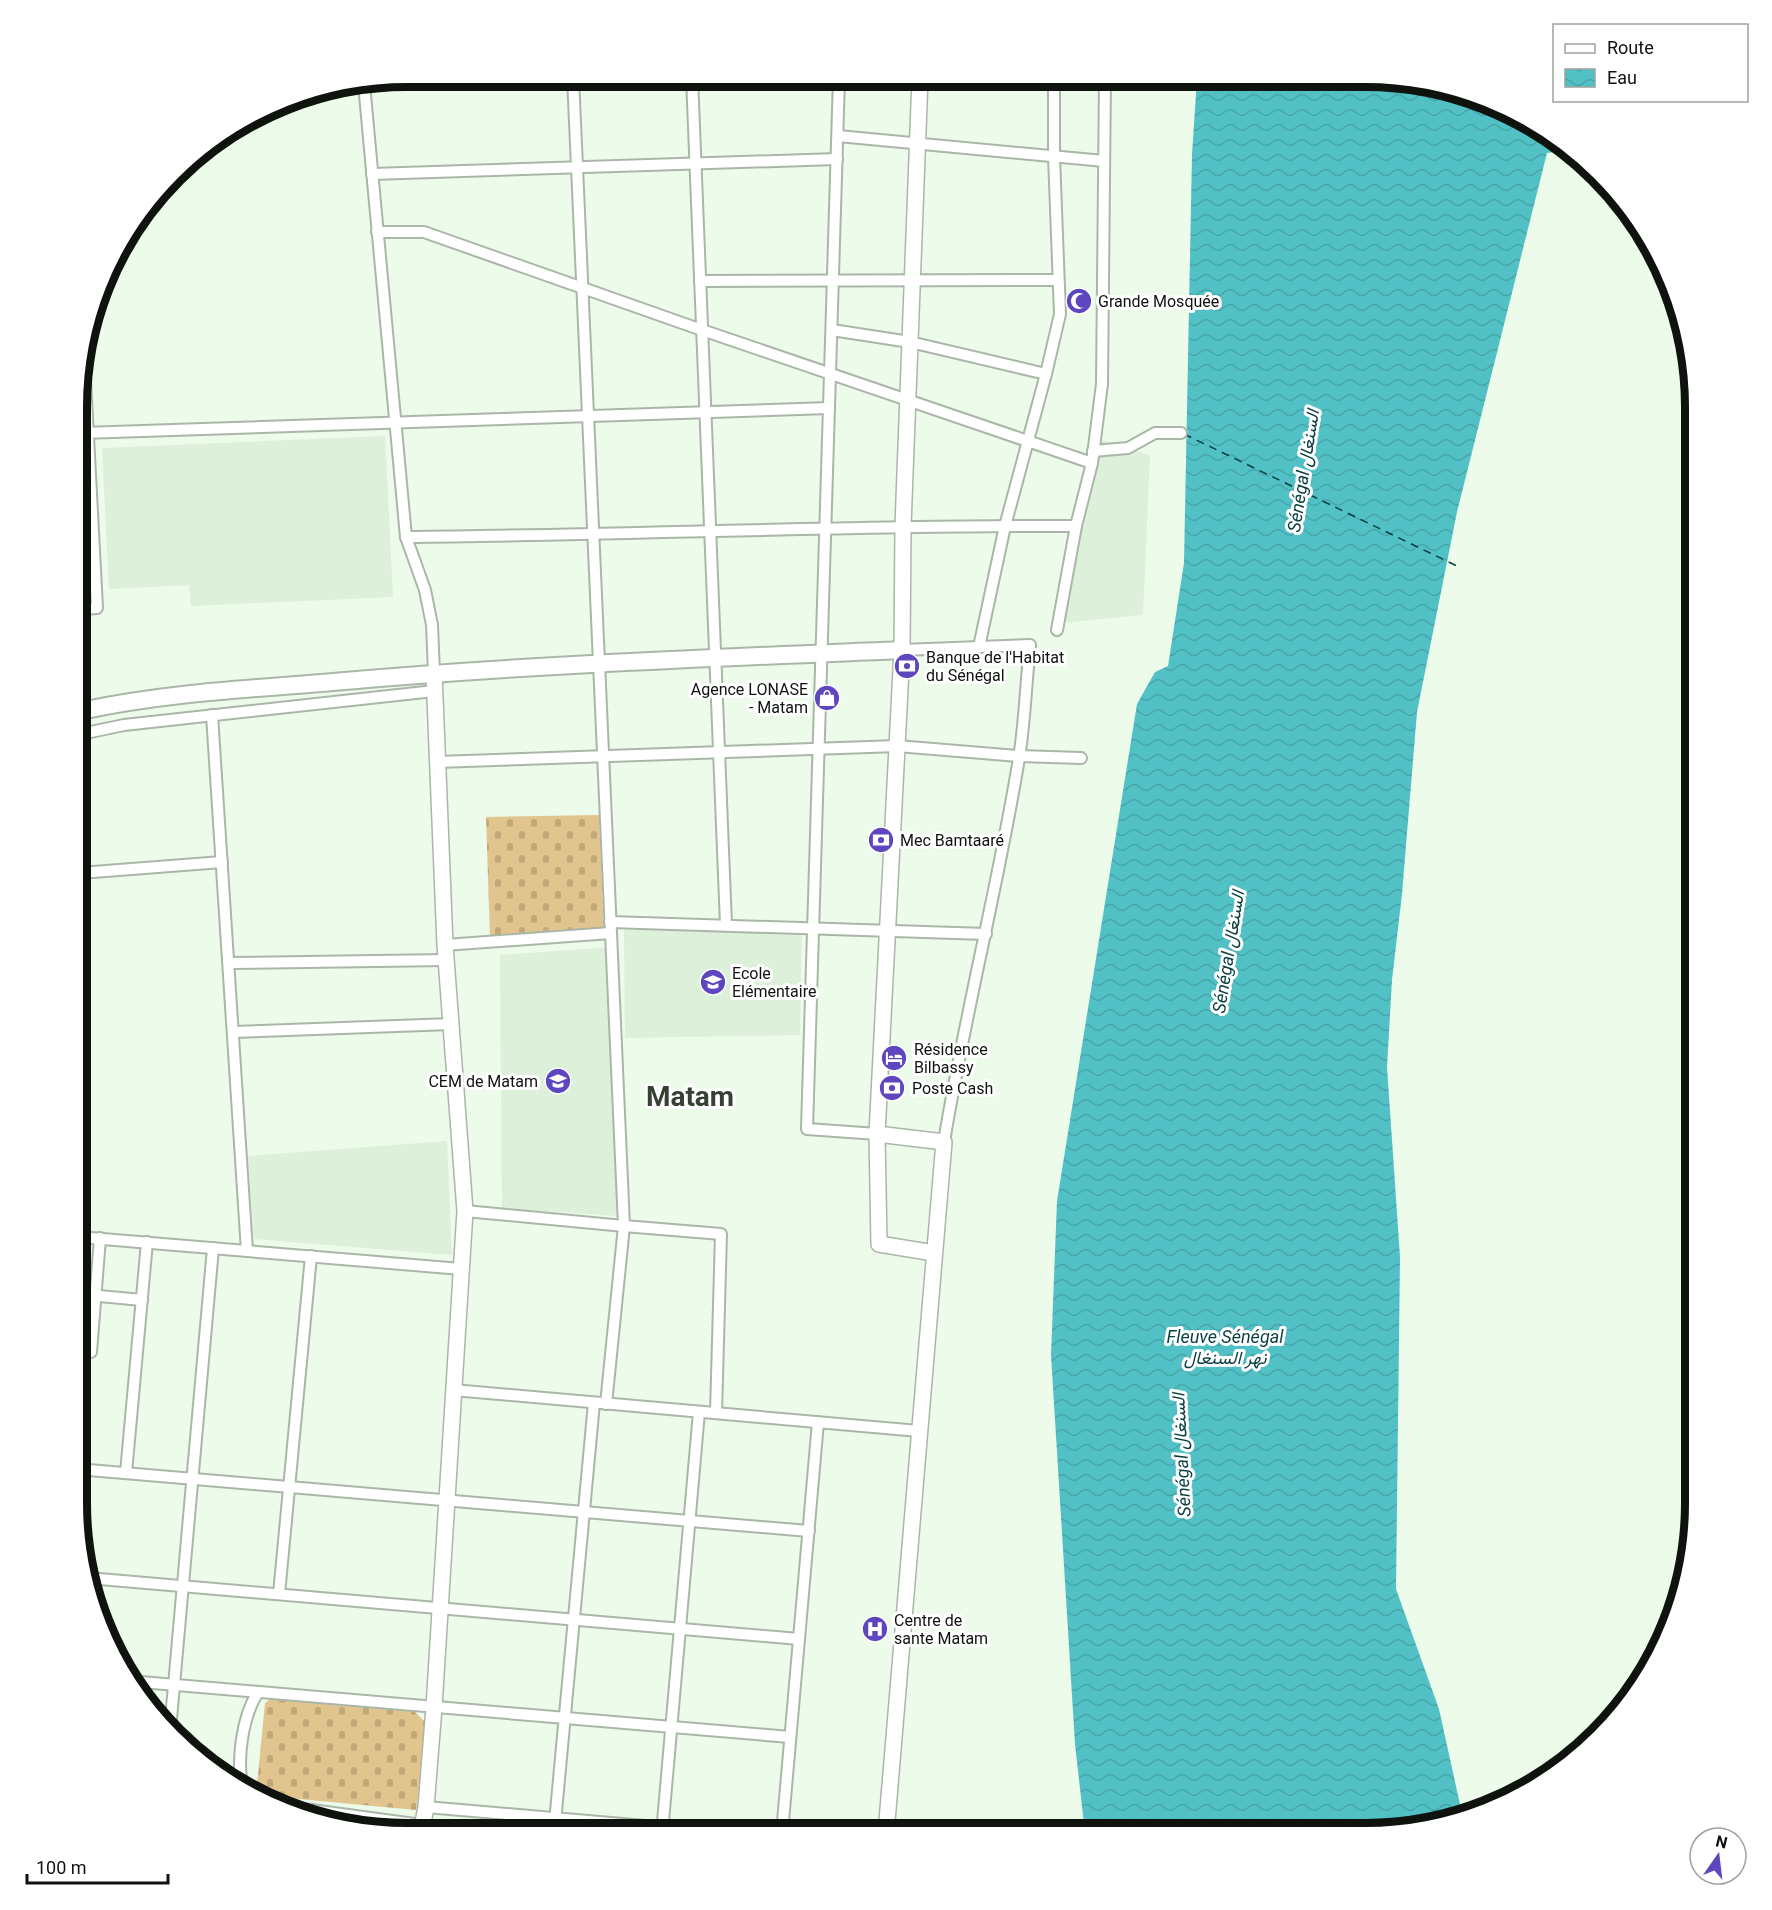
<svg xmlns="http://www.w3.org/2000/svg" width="1772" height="1910" viewBox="0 0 1772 1910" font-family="Roboto,Vazirmatn,sans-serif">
  <defs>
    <pattern id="cemetery-stones" width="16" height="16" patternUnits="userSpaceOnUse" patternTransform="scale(1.5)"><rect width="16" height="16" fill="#e2c58e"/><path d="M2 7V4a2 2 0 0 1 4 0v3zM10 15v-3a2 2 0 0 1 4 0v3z" fill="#c1a879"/></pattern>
    <pattern id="water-waves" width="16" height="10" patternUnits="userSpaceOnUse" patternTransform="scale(1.5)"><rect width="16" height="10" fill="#52c1c6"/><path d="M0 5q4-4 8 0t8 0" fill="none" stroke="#46a5a9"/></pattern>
  </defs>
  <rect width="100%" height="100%" fill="#edfbeb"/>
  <!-- built -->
  <g fill="#ddf0da">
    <polygon points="385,436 393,597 191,606 189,585 109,589 102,448"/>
    <polygon points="1099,439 1150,455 1143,615 1061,623"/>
    <polygon points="624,930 802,930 800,1035 625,1038"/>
    <polygon points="612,947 617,1216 502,1208 500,955"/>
    <polygon points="447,1141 452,1255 254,1239 248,1156"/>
  </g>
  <!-- cemetery -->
  <g fill="url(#cemetery-stones)">
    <polygon points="599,815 604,930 490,938 486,817"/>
    <polygon points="272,1698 414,1711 428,1725 416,1810 256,1795 265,1703"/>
  </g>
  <!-- water -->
  <polygon fill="url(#water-waves)" points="1197,79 1408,79 1531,121 1569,150 1547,153 1457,512 1417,712 1402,894 1392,980 1387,1067 1400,1257 1396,1589 1439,1709 1463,1818 1387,1833 1085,1833 1075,1744 1051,1355 1057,1201 1137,704 1155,672 1168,666 1184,563 1192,154"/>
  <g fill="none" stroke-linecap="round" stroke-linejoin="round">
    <!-- ferry -->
    <polyline stroke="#0a3f41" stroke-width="1.5" stroke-dasharray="8 6" stroke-linecap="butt" points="1184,434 1459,567"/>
    <!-- street casing -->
    <g stroke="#aab7a8" stroke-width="14">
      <g id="street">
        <polyline points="573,77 624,1226 606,1404"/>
        <polyline points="692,77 726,925"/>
        <polyline points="839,78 807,1129 877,1134"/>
        <polyline points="364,84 406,537 425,590 432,625 434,673"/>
        <polyline points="838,136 1104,161"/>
        <polyline points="372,174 837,159"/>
        <polyline points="377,232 424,232 702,330 1092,463"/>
        <polyline points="700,281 1058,280"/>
        <polyline points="832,330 910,342 1046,374"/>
        <polyline points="82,433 829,408"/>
        <polyline points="1093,451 1128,448 1155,433 1181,433"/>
        <path d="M406 537C630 535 853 525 1076 526"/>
        <polyline points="82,609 97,608 83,341"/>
        <polyline points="1057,630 1076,526 1092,463 1102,384 1105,78"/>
        <polyline points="979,647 1005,526 1046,374 1060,314 1054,156 1054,78"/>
        <path d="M902 650 1030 645C1026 682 1025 721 1019 758 998 887 965 1013 944 1142"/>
        <polyline points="212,715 247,1251"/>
        <polyline points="81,734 124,725 434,691"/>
        <polyline points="437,762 897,746 1019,756 1081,758"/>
        <polyline points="80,873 222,862"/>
        <polyline points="610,922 986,934"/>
        <polyline points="445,945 611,933"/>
        <polyline points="229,963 446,960"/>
        <polyline points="233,1032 451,1024"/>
        <polyline points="465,1211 624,1226 721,1234 716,1413"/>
        <polyline points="79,1237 461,1269"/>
        <polyline points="78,1294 142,1300"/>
        <polyline points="91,1352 100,1238"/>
        <polyline points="453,1390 919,1431"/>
        <polyline points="77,1469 809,1531"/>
        <polyline points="126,1473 147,1242"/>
        <polyline points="88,1578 799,1639"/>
        <polyline points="279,1594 311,1256"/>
        <polyline points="129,1681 790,1737"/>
        <polyline points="170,1730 213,1248"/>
        <path d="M243 1790C236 1761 242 1717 258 1692"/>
        <polyline points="282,1806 422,1825"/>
        <polyline points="426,1807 726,1833"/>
        <polyline points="554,1833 594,1403"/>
        <polyline points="662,1833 699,1412"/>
        <polyline points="782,1833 818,1422"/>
      </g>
    </g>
    <!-- secondary casing -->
    <g stroke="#aab7a8" stroke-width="18">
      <g id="secondary">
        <polyline points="877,1134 879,1244 934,1253"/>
        <polyline points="421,1833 426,1807 434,1707 465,1211 445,945 434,673"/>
        <polyline points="886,1833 944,1142 877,1134 902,650 903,526 920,78"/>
      </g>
    </g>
    <!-- primary casing -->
    <g stroke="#aab7a8" stroke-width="20">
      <path id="primary" d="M81 711C164 693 248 689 333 682 522 665 712 658 902 650"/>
    </g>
    <!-- street -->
    <use href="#street" stroke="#fff" stroke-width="10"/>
    <!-- secondary -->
    <use href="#secondary" stroke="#fff" stroke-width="15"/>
    <!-- primary -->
    <use href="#primary" stroke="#fff" stroke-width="16"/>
  </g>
  <!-- icons -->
  <defs>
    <g id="mosque-disc" transform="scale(1.35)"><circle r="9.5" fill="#5e46be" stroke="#fff"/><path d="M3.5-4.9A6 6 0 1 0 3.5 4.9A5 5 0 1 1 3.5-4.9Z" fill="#fff"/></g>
    <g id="bank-disc" transform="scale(1.35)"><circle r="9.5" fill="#5e46be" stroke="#fff"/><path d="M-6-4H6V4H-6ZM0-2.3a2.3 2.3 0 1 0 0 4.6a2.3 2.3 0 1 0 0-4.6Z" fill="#fff"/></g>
    <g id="shop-disc" transform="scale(1.35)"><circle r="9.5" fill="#5e46be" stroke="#fff"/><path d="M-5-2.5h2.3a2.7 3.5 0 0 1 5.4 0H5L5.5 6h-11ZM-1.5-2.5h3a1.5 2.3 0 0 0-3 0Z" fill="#fff"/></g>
    <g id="school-disc" transform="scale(1.35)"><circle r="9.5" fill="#5e46be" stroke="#fff"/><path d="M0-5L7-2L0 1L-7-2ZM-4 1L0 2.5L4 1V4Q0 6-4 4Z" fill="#fff"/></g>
    <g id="hotel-disc" transform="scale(1.35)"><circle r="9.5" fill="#5e46be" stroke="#fff"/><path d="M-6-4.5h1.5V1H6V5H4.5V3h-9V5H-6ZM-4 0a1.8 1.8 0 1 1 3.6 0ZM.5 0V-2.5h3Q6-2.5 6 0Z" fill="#fff"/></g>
    <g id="hospital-disc" transform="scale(1.35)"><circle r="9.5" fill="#5e46be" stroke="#fff"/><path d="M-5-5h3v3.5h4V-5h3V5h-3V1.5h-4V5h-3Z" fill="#fff"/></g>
  </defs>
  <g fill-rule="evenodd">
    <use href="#mosque-disc" x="1079" y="301"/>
    <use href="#bank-disc" x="907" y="666"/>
    <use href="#shop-disc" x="827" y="698"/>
    <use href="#bank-disc" x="881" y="840"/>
    <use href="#school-disc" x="713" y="982"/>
    <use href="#hotel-disc" x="894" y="1058"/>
    <use href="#school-disc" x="558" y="1081"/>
    <use href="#bank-disc" x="892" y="1088"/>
    <use href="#hospital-disc" x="875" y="1629"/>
  </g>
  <g text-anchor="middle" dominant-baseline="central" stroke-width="6" stroke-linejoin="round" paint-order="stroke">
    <!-- poi labels -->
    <g font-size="16" fill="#0e130e" stroke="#fff" text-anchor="start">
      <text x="1098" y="301">Grande Mosquée</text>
      <text x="926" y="657">Banque de l'Habitat<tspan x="926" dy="18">du Sénégal</tspan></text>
      <text x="808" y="689" text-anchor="end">Agence LONASE<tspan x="808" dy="18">- Matam</tspan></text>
      <text x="900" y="840">Mec Bamtaaré</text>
      <text x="732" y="973">Ecole<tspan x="732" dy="18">Elémentaire</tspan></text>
      <text x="914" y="1049">Résidence<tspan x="914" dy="18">Bilbassy</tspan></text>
      <text x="538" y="1081" text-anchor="end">CEM de Matam</text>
      <text x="912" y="1088">Poste Cash</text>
      <text x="894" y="1620">Centre de<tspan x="894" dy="18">sante Matam</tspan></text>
    </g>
    <!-- water labels -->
    <g font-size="18" font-style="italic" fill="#0a3f41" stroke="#fff">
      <text transform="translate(1303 471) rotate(-81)">Sénégal السنغال</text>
      <text transform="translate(1228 952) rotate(-81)">Sénégal السنغال</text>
      <text x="1225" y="1336">Fleuve Sénégal<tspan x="1225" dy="21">نهر السنغال</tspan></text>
      <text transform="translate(1181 1455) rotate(-93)">Sénégal السنغال</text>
    </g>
    <!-- town labels -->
    <g font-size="28" font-weight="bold" fill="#364134" stroke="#fff">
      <text x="690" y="1096">Matam</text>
    </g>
  </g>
  <!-- crop -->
  <path d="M0 0H1772V1910H0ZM407 87H1365A320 320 0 0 1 1685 407V1503A320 320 0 0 1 1365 1823H407A320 320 0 0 1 87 1503V407A320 320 0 0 1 407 87Z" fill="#fff" fill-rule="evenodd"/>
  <path fill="none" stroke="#0e130e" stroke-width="8" d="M407 87H1365A320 320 0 0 1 1685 407V1503A320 320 0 0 1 1365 1823H407A320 320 0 0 1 87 1503V407A320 320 0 0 1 407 87Z"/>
  <!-- legend -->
  <rect x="1553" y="24" width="195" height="78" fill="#ffffff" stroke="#9fa19f" stroke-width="1.5"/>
  <rect x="1565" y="44" width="30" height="9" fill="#ffffff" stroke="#9fa19f" stroke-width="1.5"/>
  <text x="1607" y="54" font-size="18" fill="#0e130e">Route</text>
  <rect x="1565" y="69" width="30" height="18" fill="url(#water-waves)" stroke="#9fa19f" stroke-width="1.5"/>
  <text x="1607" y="84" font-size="18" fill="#0e130e">Eau</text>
  <!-- north arrow -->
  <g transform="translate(1718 1856) rotate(14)"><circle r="28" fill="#ffffff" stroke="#9fa19f" stroke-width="1.5"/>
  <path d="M0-4.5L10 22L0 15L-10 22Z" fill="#5e46be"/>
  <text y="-9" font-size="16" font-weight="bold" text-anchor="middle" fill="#0e130e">N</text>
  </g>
  <!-- scale -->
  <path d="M27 1874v9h141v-9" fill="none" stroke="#0e130e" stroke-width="3"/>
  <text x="36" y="1874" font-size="18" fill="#0e130e" stroke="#ffffff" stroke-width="4.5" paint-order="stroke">100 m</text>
</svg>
